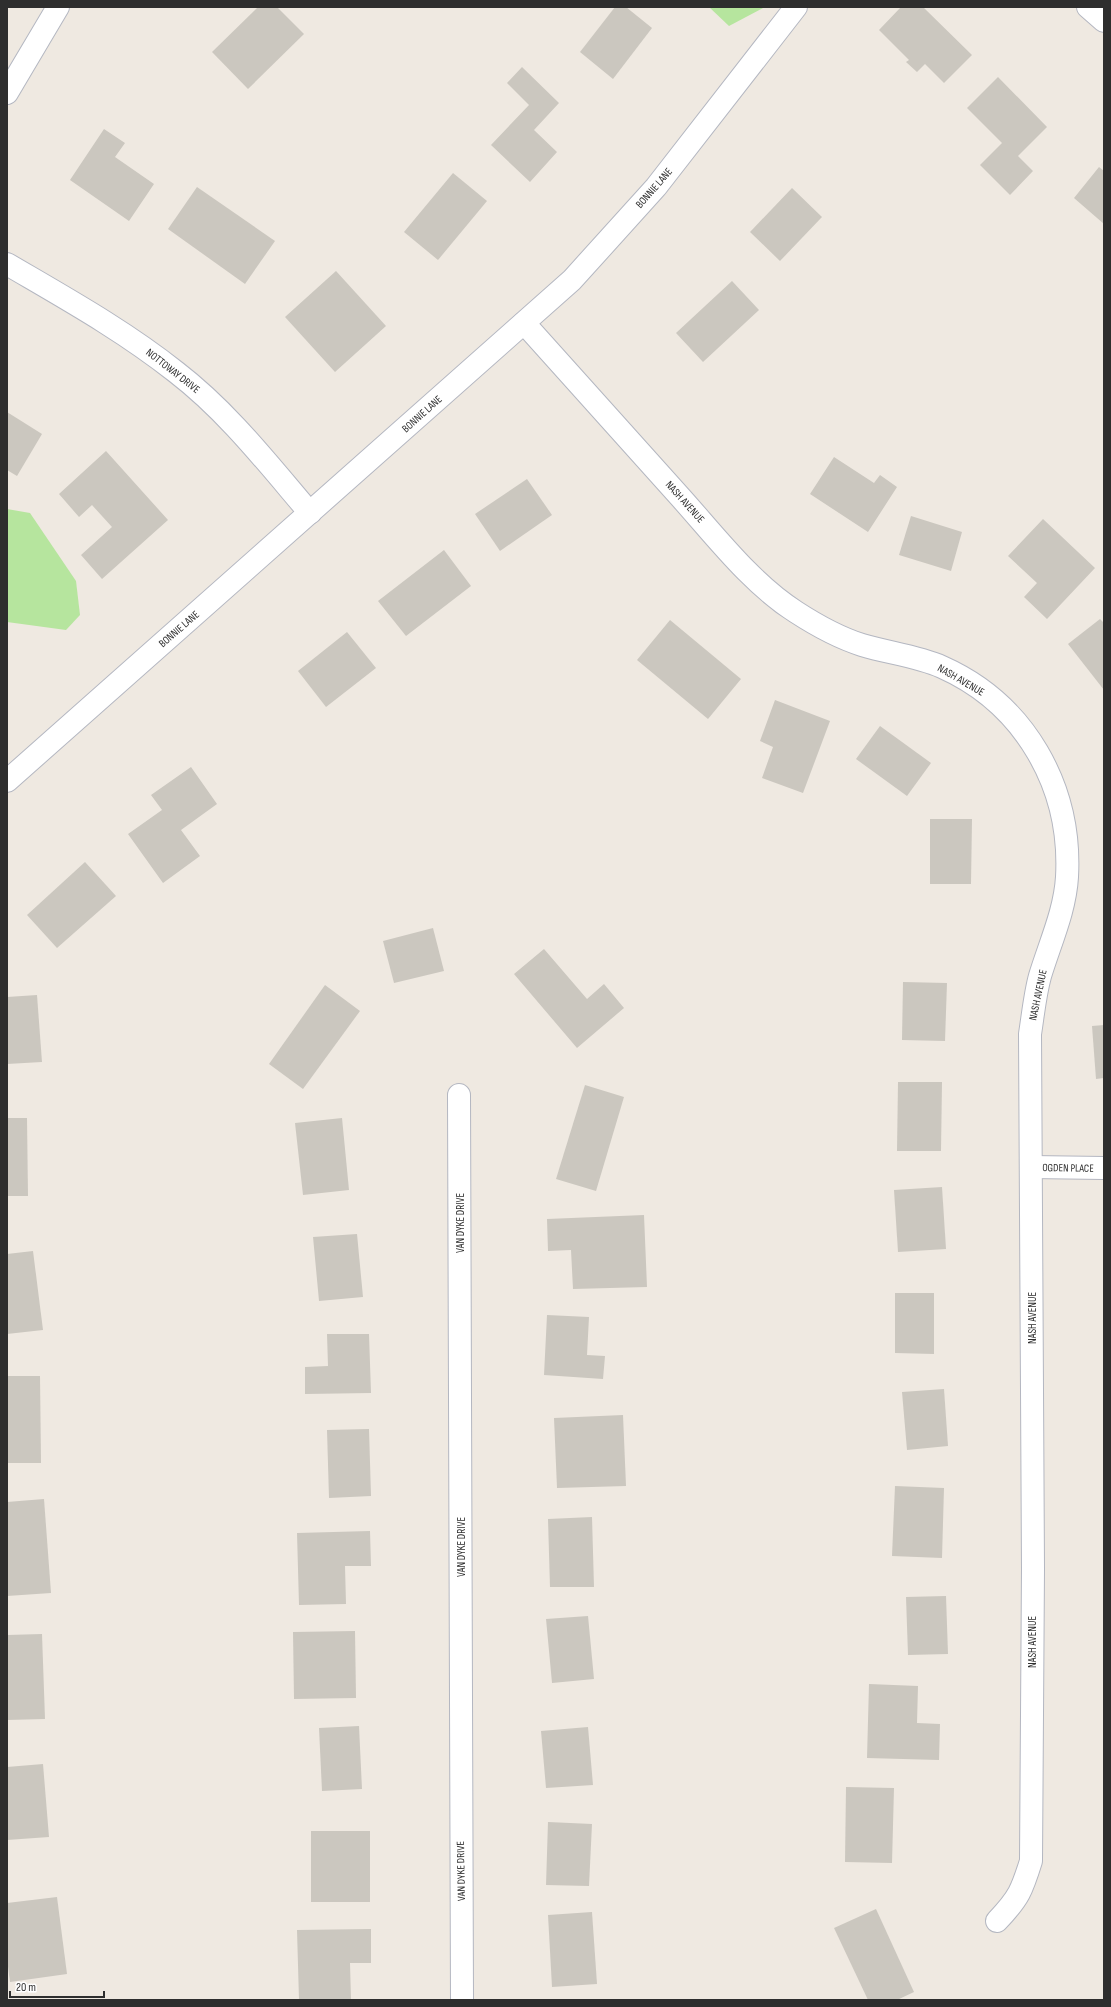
<svg xmlns="http://www.w3.org/2000/svg" width="1111" height="2007" viewBox="0 0 1111 2007" font-family="'Sofia Sans Condensed',sans-serif">
  <rect width="100%" height="100%" fill="#efe9e1"/>
  <!-- green -->
  <g fill="#b6e59e">
    <polygon points="709,7 765,7 729,26"/>
    <polygon points="7,509 30,513 76,581 80,615 66,630 7,622"/>
  </g>
  <!-- building -->
  <g fill="#cbc7bf">
    <polygon points="258,7 277,7 304,34 248,89 212,52"/>
    <polygon points="615,7 626,7 652,28 613,79 580,52"/>
    <polygon points="901,7 923,7 972,55 944,83 925,64 917,72 906,62 909,60 879,30"/>
    <polygon points="522,67 559,103 534,130 557,152 530,182 491,145 529,105 507,83"/>
    <polygon points="998,77 1047,127 1018,156 1033,171 1010,195 980,165 1002,143 967,108"/>
    <polygon points="104,129 125,143 115,157 154,184 129,221 70,180"/>
    <polygon points="1099,167 1104,171 1104,224 1074,198"/>
    <polygon points="453,173 487,201 438,260 404,232"/>
    <polygon points="197,187 275,241 245,284 168,229"/>
    <polygon points="792,188 822,217 780,261 750,232"/>
    <polygon points="336,271 386,326 335,372 285,317"/>
    <polygon points="732,281 759,310 703,362 676,333"/>
    <polygon points="7,412 42,434 17,476 7,470"/>
    <polygon points="106,451 168,520 102,579 81,555 112,527 92,505 79,517 59,494"/>
    <polygon points="834,457 874,483 880,475 897,487 868,532 810,494"/>
    <polygon points="527,479 552,515 500,551 475,514"/>
    <polygon points="911,516 962,532 951,571 899,555"/>
    <polygon points="1043,519 1095,568 1047,619 1024,597 1037,583 1008,556"/>
    <polygon points="444,550 471,586 406,636 378,601"/>
    <polygon points="1100,619 1104,623 1104,690 1068,644"/>
    <polygon points="670,620 741,679 708,719 637,660"/>
    <polygon points="347,632 376,668 326,707 298,671"/>
    <polygon points="775,700 830,721 803,793 762,778 773,747 760,741"/>
    <polygon points="880,726 931,763 907,796 856,759"/>
    <polygon points="191,767 217,804 181,830 200,856 163,883 128,834 162,810 151,795"/>
    <polygon points="930,819 972,819 971,884 930,884"/>
    <polygon points="85,862 116,896 57,948 27,915"/>
    <polygon points="433,928 444,971 394,983 383,941"/>
    <polygon points="544,949 587,999 604,984 624,1008 577,1048 514,974"/>
    <polygon points="903,982 947,983 945,1041 902,1040"/>
    <polygon points="325,985 360,1011 303,1089 269,1064"/>
    <polygon points="37,995 42,1062 7,1064 7,997"/>
    <polygon points="1104,1025 1104,1078 1096,1079 1092,1026"/>
    <polygon points="898,1082 942,1082 941,1151 897,1151"/>
    <polygon points="585,1085 624,1097 596,1191 556,1179"/>
    <polygon points="7,1118 27,1118 28,1196 7,1196"/>
    <polygon points="342,1118 349,1190 303,1195 295,1123"/>
    <polygon points="942,1187 946,1249 898,1252 894,1190"/>
    <polygon points="644,1215 647,1287 573,1289 571,1250 548,1251 547,1219"/>
    <polygon points="357,1234 363,1297 319,1301 313,1237"/>
    <polygon points="33,1251 43,1330 7,1334 7,1254"/>
    <polygon points="895,1293 934,1293 934,1354 895,1353"/>
    <polygon points="547,1315 589,1317 587,1355 605,1356 603,1379 544,1375"/>
    <polygon points="327,1334 369,1334 371,1393 305,1394 305,1367 328,1366"/>
    <polygon points="7,1376 40,1376 41,1463 7,1463"/>
    <polygon points="944,1389 948,1446 907,1450 902,1392"/>
    <polygon points="623,1415 626,1486 557,1488 554,1418"/>
    <polygon points="369,1429 371,1496 329,1498 327,1430"/>
    <polygon points="895,1486 944,1488 942,1558 892,1556"/>
    <polygon points="44,1499 51,1593 7,1596 7,1502"/>
    <polygon points="592,1517 594,1587 550,1587 548,1519"/>
    <polygon points="370,1531 371,1566 345,1566 346,1604 299,1605 297,1533"/>
    <polygon points="946,1596 948,1654 908,1655 906,1597"/>
    <polygon points="588,1616 594,1679 552,1683 546,1619"/>
    <polygon points="355,1631 356,1698 294,1699 293,1632"/>
    <polygon points="42,1634 45,1719 7,1720 7,1635"/>
    <polygon points="869,1684 918,1686 917,1723 940,1724 939,1760 867,1758"/>
    <polygon points="359,1726 362,1789 322,1791 319,1728"/>
    <polygon points="588,1727 593,1785 546,1788 541,1731"/>
    <polygon points="43,1764 49,1837 7,1840 7,1767"/>
    <polygon points="846,1787 894,1788 892,1863 845,1862"/>
    <polygon points="548,1822 592,1824 589,1886 546,1885"/>
    <rect x="311" y="1831" width="59" height="71"/>
    <polygon points="57,1897 67,1974 10,1982 7,1959 7,1903"/>
    <polygon points="876,1909 914,1992 897,2000 868,2000 834,1928"/>
    <polygon points="592,1912 597,1984 552,1987 548,1915"/>
    <polygon points="371,1929 371,1963 350,1963 351,2000 299,2000 297,1930"/>
  </g>
  <g fill="none" stroke-linecap="round" stroke-linejoin="round">
    <!-- street casing -->
    <g stroke="#b4b7c1" stroke-width="24">
      <g id="street">
        <polyline points="1088,7 1104,21"/>
        <polyline points="7,93 58,7"/>
        <path d="M7 264C65 298 123 330 176 372 228 412 268 464 310 513"/>
        <path d="M524 323C577 382 629 440 682 499 716 537 752 584 796 612 816 625 840 638 862 645 888 653 917 656 942 667 1025 704 1072 787 1067 877 1065 911 1050 943 1040 976 1035 994 1033 1015 1030 1034L1033 1569 1031 1861C1022 1890 1019 1898 997 1921"/>
        <polyline points="7,781 572,280 656,187 796,7"/>
        <polyline points="459,1095 462,2000"/>
        <polyline points="1031,1167 1104,1168"/>
      </g>
    </g>
    <!-- street -->
    <use href="#street" stroke="#fff" stroke-width="22"/>
  </g>
  <g text-anchor="middle" dominant-baseline="central" stroke-width="3.5" stroke-linejoin="round" paint-order="stroke">
    <!-- street labels -->
    <g font-size="11" fill="#2e2e2e" stroke="#fff">
      <text transform="translate(654 188) rotate(-49)">BONNIE LANE</text>
      <text transform="translate(173 371) rotate(38)">NOTTOWAY DRIVE</text>
      <text transform="translate(422 414) rotate(-42)">BONNIE LANE</text>
      <text transform="translate(685 502) rotate(48)">NASH AVENUE</text>
      <text transform="translate(179 629) rotate(-41)">BONNIE LANE</text>
      <text transform="translate(961 680) rotate(30)">NASH AVENUE</text>
      <text transform="translate(1038 995) rotate(-78)">NASH AVENUE</text>
      <text transform="translate(1068 1168) rotate(1)">OGDEN PLACE</text>
      <text transform="translate(460 1223) rotate(-90)">VAN DYKE DRIVE</text>
      <text transform="translate(1032 1318) rotate(-90)">NASH AVENUE</text>
      <text transform="translate(461 1547) rotate(-90)">VAN DYKE DRIVE</text>
      <text transform="translate(1032 1642) rotate(-90)">NASH AVENUE</text>
      <text transform="translate(461 1871) rotate(-91)">VAN DYKE DRIVE</text>
    </g>
  </g>
  <!-- border -->
  <rect width="1111" height="2007" fill="none" stroke="#2e2e2e" stroke-width="16"/>
  <!-- scale -->
  <path d="M10 1991v6h94v-6" fill="none" stroke="#2e2e2e" stroke-width="2"/>
  <text x="16" y="1991" font-size="12" fill="#2e2e2e" stroke="#ffffff" stroke-width="3" paint-order="stroke">20 m</text>
</svg>
